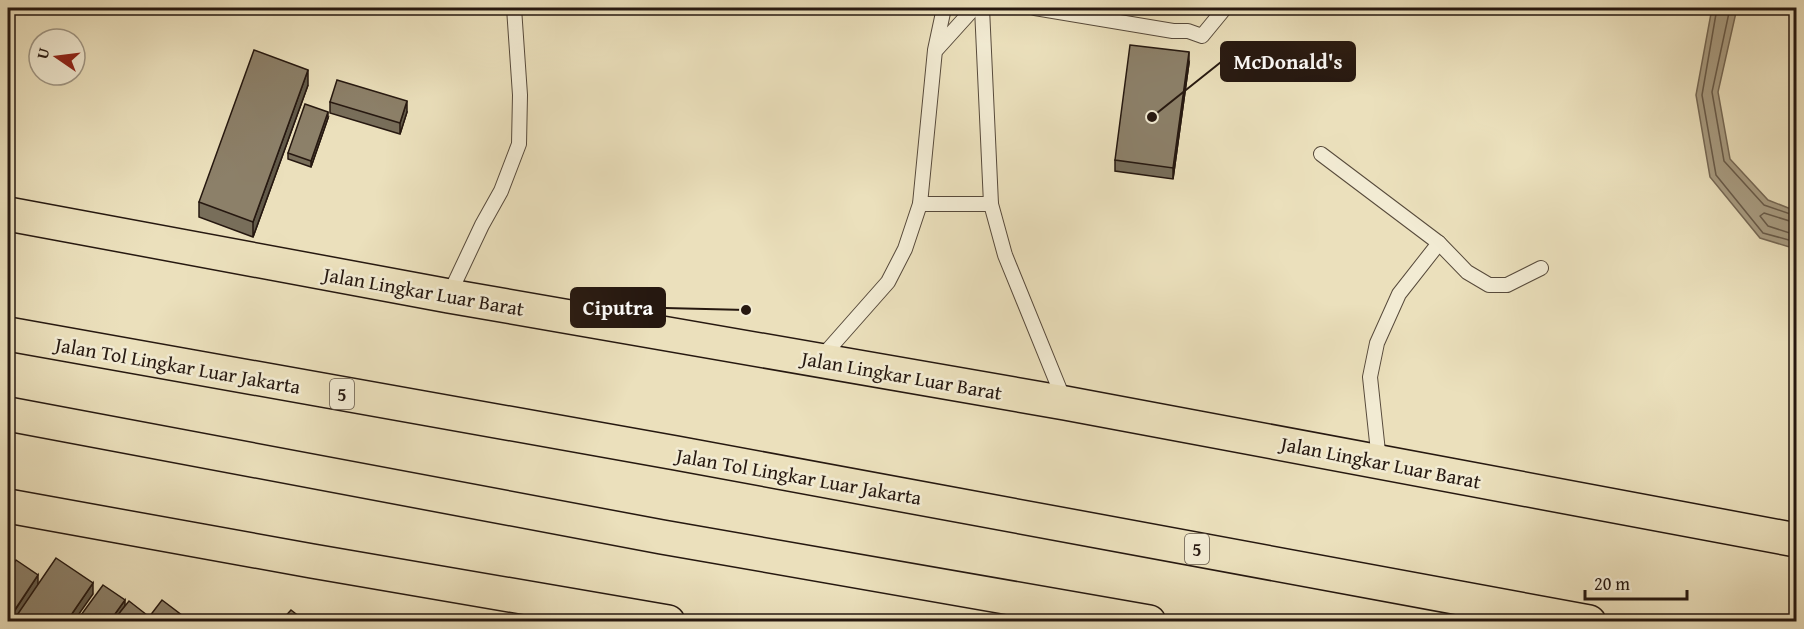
<svg xmlns="http://www.w3.org/2000/svg" width="1804" height="629" viewBox="0 0 1804 629" font-family="'Gentium Book Plus',serif">
  <rect width="100%" height="100%" fill="#ebe0bc"/>
  <filter id="stains"><feTurbulence type="fractalNoise" baseFrequency=".00333" numOctaves="4"/><feColorMatrix values="0 0 0 0 .2 0 0 0 0 .09 0 0 0 0 .02 0 0 0 .5 -.17"/></filter>
  <radialGradient id="worn" r=".72"><stop offset=".6" stop-color="#630" stop-opacity="0"/><stop offset="1" stop-color="#630" stop-opacity=".3"/></radialGradient>
  <!-- water -->
  <polygon fill="#a89c82" stroke="#746754" stroke-width="1.5" points="1712,8 1737,8 1718,92 1730,159 1768,200 1796,211 1796,249 1760,238 1710,177 1696,95"/>
  <g fill="none" stroke-linecap="round" stroke-linejoin="round">
    <!-- shore -->
    <g stroke="#675a49" stroke-width="1.5">
      <polyline points="1717,8 1702,95 1716,175 1763,233 1796,242"/>
      <polyline points="1730,8 1712,92 1724,161 1764,205 1796,216"/>
      <polyline points="1796,223 1764,213 1760,216 1768,226 1796,235"/>
    </g>
    <!-- service casing -->
    <g stroke="#574a3b" stroke-width="16">
      <g id="service">
        <polyline points="982,8 991,204 1005,255 1064,400"/>
        <polyline points="1035,8 1173,31 1188,31 1202,36 1225,8"/>
        <polyline points="937,49 974,8"/>
        <polyline points="1321,154 1439,243 1467,272 1489,285 1507,285 1541,268"/>
        <polyline points="920,204 991,204"/>
        <polyline points="449,295 482,225 501,191 519,144 520,95 514,8"/>
        <polyline points="820,359 888,282 905,249 920,204 935,50 944,8"/>
        <polyline points="1379,461 1370,377 1377,343 1399,294 1439,243"/>
      </g>
    </g>
    <!-- primary casing -->
    <g stroke="#261810" stroke-width="36">
      <g id="primary">
        <polyline points="8,214 449,296 1065,403 1796,540"/>
        <polyline points="8,506 312,561 668,622"/>
      </g>
    </g>
    <!-- motorway casing -->
    <g stroke="#261810" stroke-width="36">
      <g id="motorway">
        <polyline points="8,334 676,453 1589,622"/>
        <polyline points="8,414 662,537 1149,622"/>
      </g>
    </g>
    <!-- service -->
    <use href="#service" stroke="#f2ebd3" stroke-width="14"/>
    <!-- primary -->
    <use href="#primary" stroke="#ebe0bc" stroke-width="33"/>
    <!-- motorway -->
    <use href="#motorway" stroke="#ebe0bc" stroke-width="33"/>
  </g>
  <!-- wall -->
  <g fill="#786e5a" stroke="#261810" stroke-width="1.5">
    <polygon points="1189,63 1173,179 1115,171 1115,160"/>
    <polygon points="308,85 253,237 199,217 199,202"/>
    <polygon points="330,102 407,112 400,134 330,113"/>
    <polygon points="328,118 311,167 288,159 288,153"/>
  </g>
  <!-- shaded-wall -->
  <g fill="#625a4a" stroke="#261810" stroke-width="1.5">
    <polygon points="1189,52 1189,63 1173,179 1173,168"/>
    <polygon points="308,70 308,85 253,237 253,222"/>
    <polygon points="407,101 407,112 400,134 400,123"/>
    <polygon points="328,112 328,118 311,167 311,161"/>
    <polygon points="38,575 38,587 14,621 8,621"/>
    <polygon points="93,583 93,594 74,621 67,621"/>
    <polygon points="125,600 125,606 114,621 110,621"/>
  </g>
  <!-- building -->
  <g fill="#8c8069" stroke="#261810" stroke-width="1.5">
    <polygon points="1130,45 1189,52 1173,168 1115,160"/>
    <polygon points="254,50 308,70 253,222 199,202"/>
    <polygon points="337,80 407,101 400,123 330,102"/>
    <polygon points="305,104 328,112 311,161 288,153"/>
    <polygon points="56,558 93,583 67,621 13,621"/>
    <polygon points="16,560 38,575 8,620 8,572"/>
    <polygon points="103,585 125,600 110,621 91,621 81,615"/>
    <polygon points="162,600 183,616 181,619 184,621 146,621"/>
    <polygon points="129,601 147,615 142,621 113,621"/>
    <polygon points="291,610 305,621 281,621"/>
    <polygon points="253,616 259,621 248,621"/>
    <polygon points="82,617 89,621 79,621"/>
  </g>
  <g text-anchor="middle" dominant-baseline="central" stroke-width="5" stroke-linejoin="round" paint-order="stroke">
    <!-- shield labels -->
    <g fill="#f2ebd3" stroke="#63574a" stroke-width="1.5">
      <rect x="330" y="379" width="24" height="30" rx="4.5"/>
      <rect x="1185" y="534" width="24" height="30" rx="4.5"/>
    </g>
    <g font-size="18" font-weight="bold" fill="#261810">
      <text x="342" y="394">5</text>
      <text x="1197" y="549">5</text>
    </g>
    <!-- street labels -->
    <g font-size="20" fill="#261810" stroke="#f2ebd3">
      <text transform="translate(424 291) rotate(10)">Jalan Lingkar Luar Barat</text>
      <text transform="translate(178 365) rotate(10)">Jalan Tol Lingkar Luar Jakarta</text>
      <text transform="translate(902 375) rotate(10)">Jalan Lingkar Luar Barat</text>
      <text transform="translate(1381 462) rotate(11)">Jalan Lingkar Luar Barat</text>
      <text transform="translate(799 476) rotate(10)">Jalan Tol Lingkar Luar Jakarta</text>
    </g>
  </g>
  <!-- callouts -->
  <path fill="none" stroke="#261810" stroke-width="2" d="M1152 117L1221 62M746 310L665 308"/>
  <g fill="#261810" stroke="#f2ebd3" stroke-width="2">
    <circle cx="1152" cy="117" r="6"/>
    <circle cx="746" cy="310" r="6"/>
  </g>
  <g fill="#261810" stroke="#261810" stroke-width="2">
    <rect x="1221" y="42" width="134" height="39" rx="6"/>
    <rect x="571" y="288" width="94" height="39" rx="6"/>
  </g>
  <g font-size="21" text-anchor="middle" font-weight="bold" fill="#fff">
    <text x="1288" y="69">McDonald's</text>
    <text x="618" y="315">Ciputra</text>
  </g>
  <!-- margin -->
  <rect width="1804" height="629" fill="none" stroke="#ebe0bc" stroke-width="30"/>
  <rect x="9" y="9" width="1786" height="611" fill="none" stroke="#261810" stroke-width="3"/>
  <rect x="15" y="15" width="1774" height="599" fill="none" stroke="#261810" stroke-width="1.5"/>
  <!-- north arrow -->
  <g transform="translate(57 57) rotate(284)"><circle r="28" fill="#f2ebd3" stroke="#a09785" stroke-width="1.5"/>
  <path d="M0-4.5L10 22L0 15L-10 22Z" fill="#8f2418"/>
  <text y="-9" font-size="16" font-weight="bold" text-anchor="middle" fill="#261810">U</text>
  </g>
  <!-- scale -->
  <path d="M1585 590v9h102v-9" fill="none" stroke="#261810" stroke-width="3"/>
  <text x="1594" y="590" font-size="18" fill="#261810" stroke="#f2ebd3" stroke-width="4.5" paint-order="stroke">20 m</text>
  <rect width="100%" height="100%" filter="url(#stains)"/>
  <rect width="100%" height="100%" fill="url(#worn)"/>
</svg>
